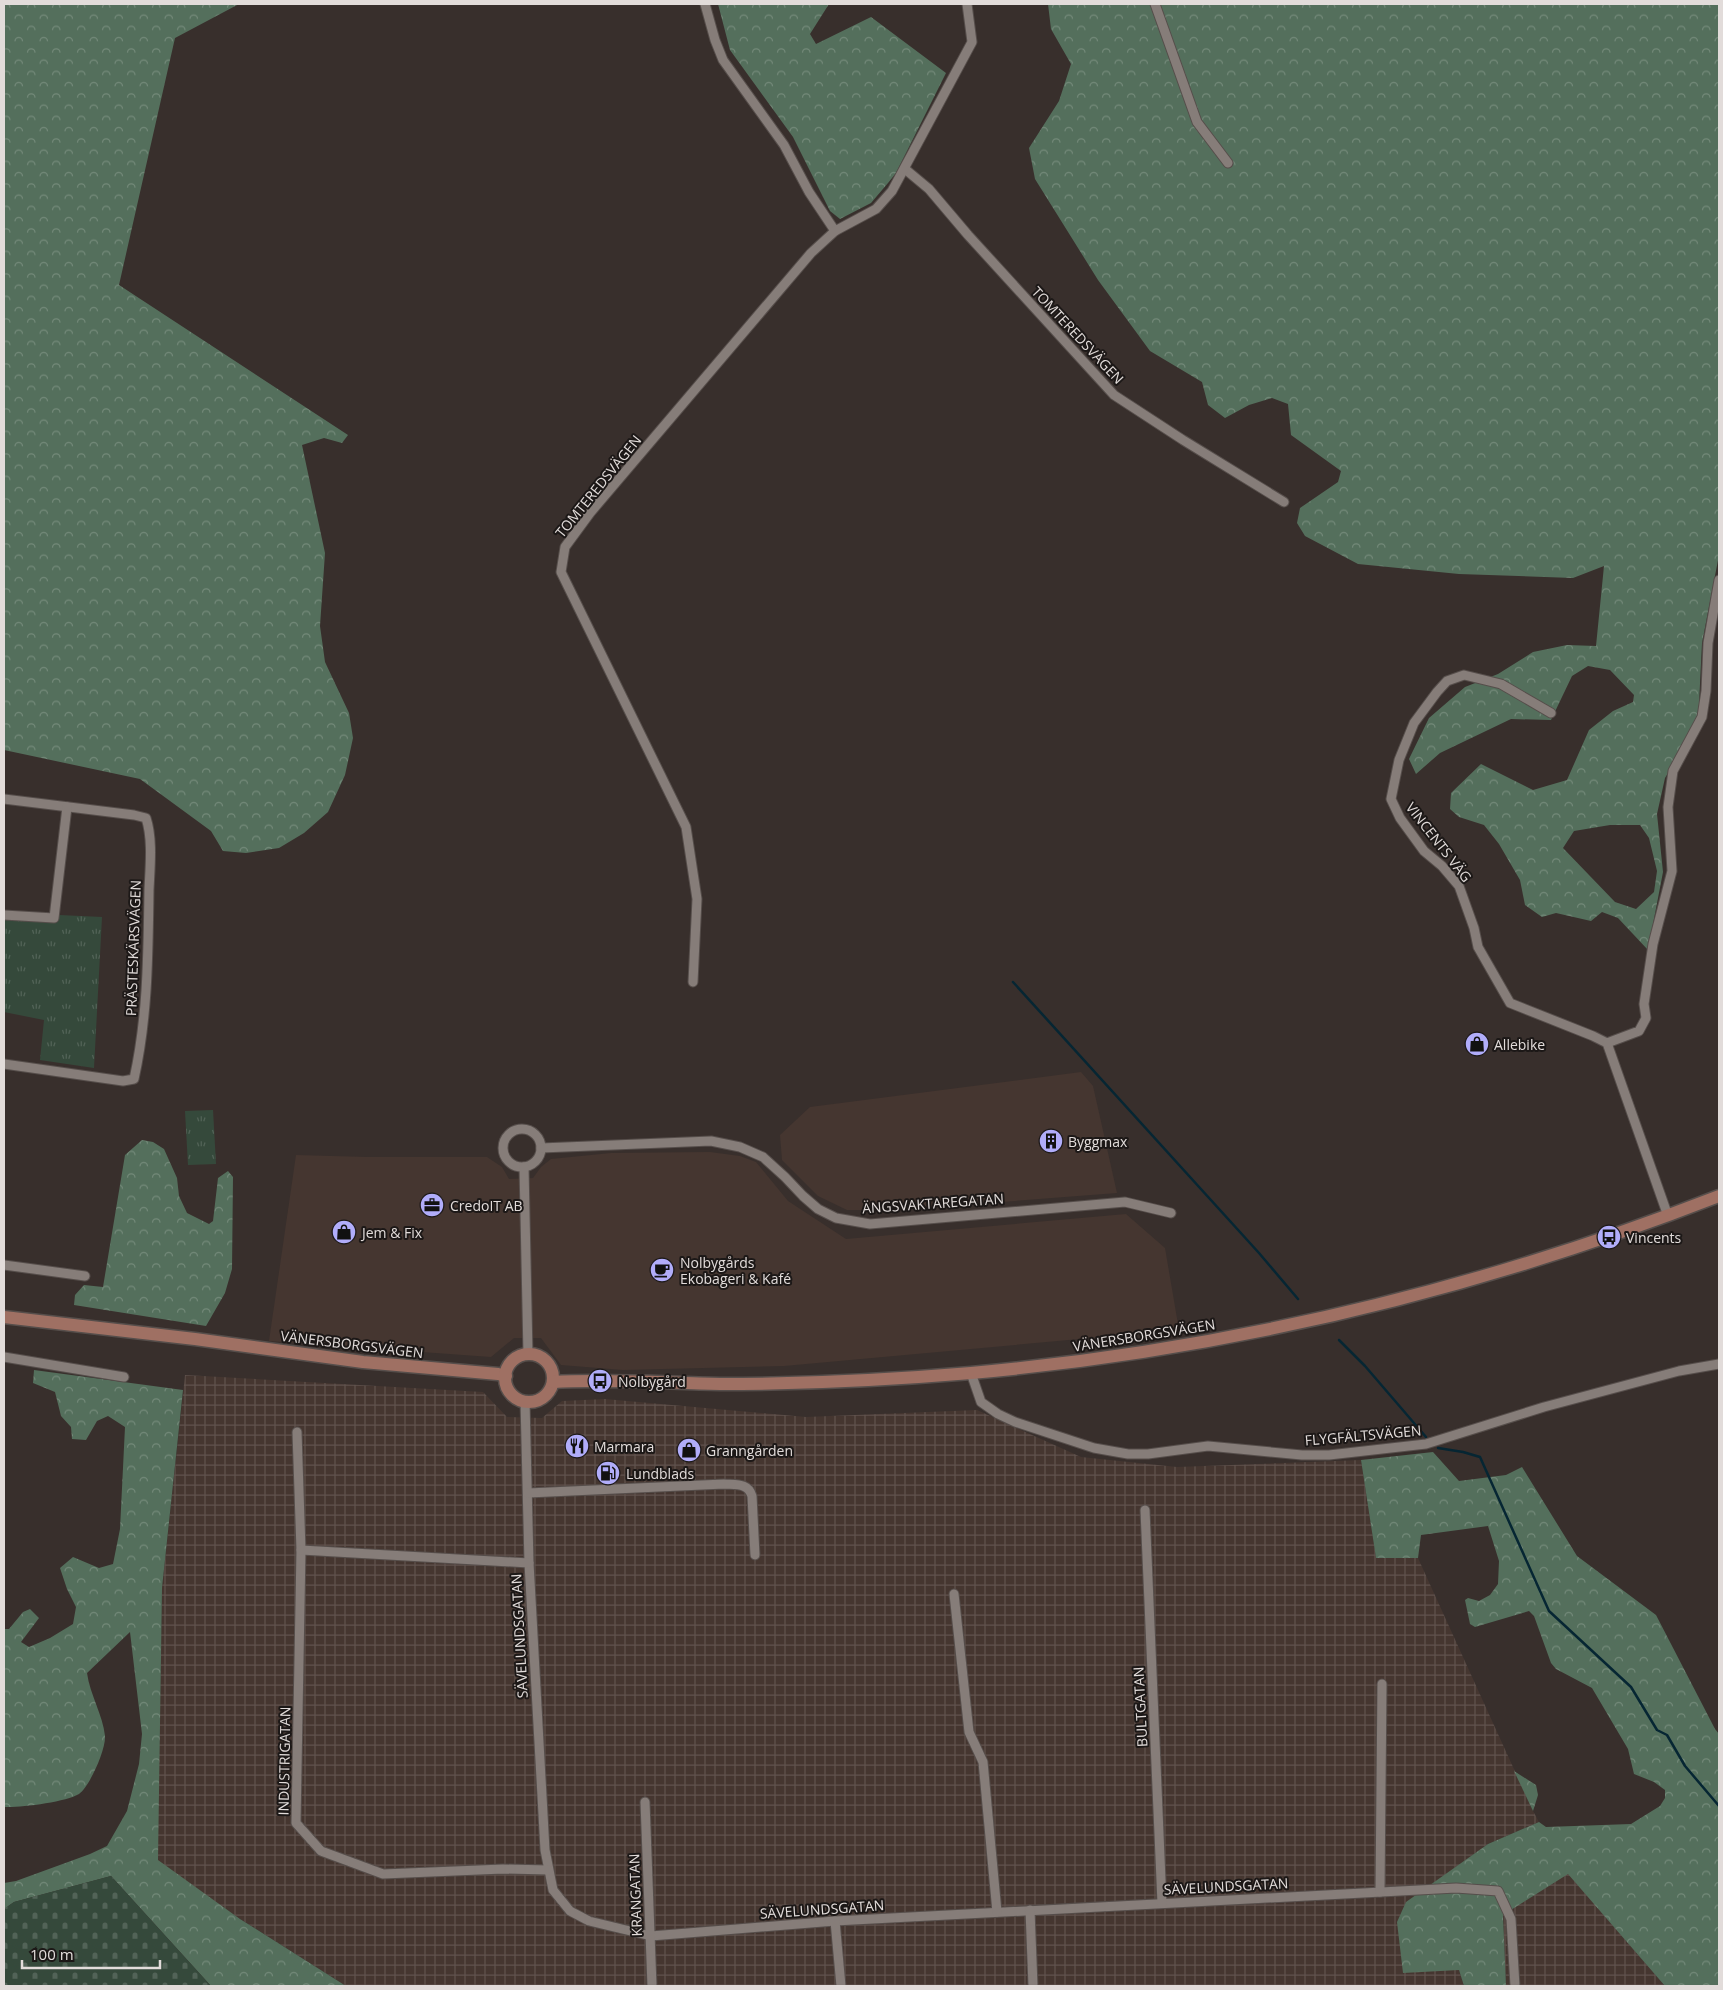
<svg xmlns="http://www.w3.org/2000/svg" width="1723" height="1990" viewBox="0 0 1723 1990" font-family="'Open Sans',sans-serif">
  <defs>
    <pattern id="industrial-grid" width="8" height="8" patternUnits="userSpaceOnUse" patternTransform="scale(1.25)"><rect width="8" height="8" fill="#453630"/><path d="M0 4h8M4 0v8" fill="none" stroke="#60524d"/></pattern>
    <pattern id="grass-tufts" width="24" height="20" patternUnits="userSpaceOnUse" patternTransform="scale(1.25)"><rect width="24" height="20" fill="#35493b"/><path d="M3 7l-1-3M5 7V3M7 7l1-3M15 17l-1-3M17 17v-4M19 17l1-3" fill="none" stroke="#526357"/></pattern>
    <pattern id="forest-crowns" width="20" height="18" patternUnits="userSpaceOnUse" patternTransform="scale(1.25)"><rect width="20" height="18" fill="#546f5c"/><path d="M2 6a3 3 0 1 1 6 0M12 15a3 3 0 1 1 6 0" fill="none" stroke="#748a7a"/></pattern>
    <pattern id="cemetery-stones" width="16" height="16" patternUnits="userSpaceOnUse" patternTransform="scale(1.25)"><rect width="16" height="16" fill="#35493b"/><path d="M2 7V4a2 2 0 0 1 4 0v3zM10 15v-3a2 2 0 0 1 4 0v3z" fill="#526357"/></pattern>
  </defs>
  <rect width="100%" height="100%" fill="#382f2c"/>
  <!-- built -->
  <g fill="#453630">
    <polygon points="1081,1072 1093,1086 1117,1193 898,1210 847,1210 818,1196 782,1160 780,1135 810,1107"/>
    <polygon points="710,1152 740,1156 756,1162 788,1201 846,1239 1126,1214 1165,1248 1179,1330 784,1366 623,1370 561,1365 541,1338 514,1338 491,1357 269,1341 296,1155 368,1157 487,1157 502,1167 509,1179 533,1178 541,1167 551,1159 611,1153"/>
  </g>
  <!-- industrial -->
  <g fill="url(#industrial-grid)">
    <polygon points="185,1375 483,1392 507,1417 542,1418 562,1401 605,1399 806,1417 977,1410 1081,1457 1177,1467 1361,1460 1376,1557 1418,1558 1533,1811 1539,1822 1488,1844 1406,1903 1397,1922 1459,1970 1464,1986 346,1986 240,1919 157,1861 162,1588"/>
    <polygon points="1568,1873 1665,1986 1506,1986 1503,1915"/>
  </g>
  <!-- grass -->
  <g fill="url(#grass-tufts)">
    <polygon points="59,915 102,917 94,1068 40,1060 44,1020 4,1012 4,918 58,921"/>
    <polygon points="213,1110 216,1164 188,1165 185,1111"/>
  </g>
  <!-- forest -->
  <g fill="url(#forest-crowns)" fill-rule="evenodd">
    <polygon points="4,4 239,4 175,38 119,285 348,435 342,443 324,438 302,445 325,553 320,626 325,662 349,713 353,738 345,775 328,812 304,833 279,848 246,853 223,851 211,831 140,779 4,750"/>
    <polygon points="718,4 829,4 810,34 816,44 871,17 946,73 896,173 888,183 871,203 840,219 830,211 793,137 730,50"/>
    <path d="M1048 4H1719V555L1702 643 1698 724 1665 778 1657 814 1663 872 1648 950 1618 918 1602 912 1591 921 1556 913 1542 917 1525 905 1520 880 1499 844 1484 825 1459 817 1450 809 1451 793 1481 764 1533 790 1567 780 1589 730 1613 711 1633 702 1634 695 1610 670 1588 666 1572 676 1551 720 1511 719 1440 753 1416 774 1409 759 1429 718 1465 687 1498 674 1533 652 1567 645 1596 646 1604 566 1573 578 1459 574 1358 564 1305 536 1297 523 1300 508 1338 482 1341 471 1291 435 1288 404 1272 398 1249 405 1225 418 1208 405 1202 382 1150 351 1098 280 1035 179 1029 148 1059 101 1071 64 1051 29ZM1610 825H1640L1649 838 1657 871 1654 892 1636 909 1615 902 1563 848 1574 831Z"/>
    <polygon points="142,1140 153,1142 164,1149 177,1178 179,1196 187,1213 209,1224 213,1221 218,1178 228,1171 233,1177 232,1269 225,1293 206,1326 74,1305 75,1295 84,1285 103,1287 125,1155"/>
    <path d="M34 1370 183 1390 162 1588 158 1860 240 1919 346 1986H211L111 1876 14 1902 4 1909V1883L16 1881 90 1854 107 1846 127 1811 139 1764 142 1734 130 1632 87 1673C90 1695 103 1715 105 1736 106 1749 90 1786 79 1794 66 1802 19 1808 4 1807V1629H9L23 1612 30 1609 39 1618 21 1642 29 1647 50 1638 73 1624 76 1607 67 1589 60 1568 73 1557 99 1568 113 1564 120 1529 125 1427 108 1416 97 1421 86 1440 72 1439 71 1427 61 1416 55 1392 33 1383Z"/>
    <polygon points="1433,1452 1459,1481 1506,1475 1522,1467 1577,1556 1656,1615 1715,1729 1719,1734 1719,1986 1665,1986 1568,1874 1503,1915 1506,1986 1464,1986 1459,1970 1403,1973 1397,1922 1406,1902 1488,1844 1539,1822 1546,1827 1631,1824 1660,1806 1665,1798 1665,1790 1654,1782 1634,1774 1628,1749 1592,1688 1556,1669 1551,1663 1534,1616 1529,1611 1475,1627 1470,1624 1465,1600 1468,1598 1479,1601 1490,1595 1498,1584 1499,1561 1488,1526 1421,1535 1418,1558 1376,1558 1361,1460"/>
    <polygon points="1514,1771 1536,1785 1538,1795 1533,1811"/>
  </g>
  <!-- cemetery -->
  <polygon fill="url(#cemetery-stones)" points="111,1876 211,1986 4,1986 4,1909 14,1902"/>
  <g fill="none" stroke-linecap="round" stroke-linejoin="round">
    <!-- stream -->
    <g stroke="#062633" stroke-width="2.5">
      <polyline points="1013,982 1259,1253 1298,1299"/>
      <polyline points="1339,1340 1365,1366 1426,1437"/>
      <polyline points="1438,1448 1463,1452 1480,1457 1549,1611 1631,1687 1657,1730 1667,1735 1685,1766 1719,1806"/>
    </g>
    <!-- street casing -->
    <g stroke="#564e4b" stroke-width="11">
      <g id="street">
        <polyline points="705,4 715,40 723,60 784,145 809,192 835,231"/>
        <polyline points="1155,4 1197,122 1228,163"/>
        <polyline points="905,169 929,189 968,235 1114,395 1183,440 1284,502"/>
        <polyline points="1551,713 1501,684 1464,675 1447,681 1437,692 1414,723 1399,760 1391,799 1400,818 1424,851 1442,866 1459,886 1474,928 1478,947 1510,1003 1593,1036 1607,1043 1668,1216"/>
        <path d="M4 799 134 815 146 818C153 839 150 867 149 890 148 954 148 1016 134 1079L123 1081 4 1064"/>
        <polyline points="4,915 54,918 67,807"/>
        <polyline points="693,982 697,899 686,827 561,572 565,547 590,513 811,253 835,231 876,209 892,191 972,42 967,4"/>
        <polyline points="1607,1043 1639,1031 1646,1018 1644,1004 1653,944 1672,871 1668,807 1673,771 1702,717 1706,691 1708,643 1719,580"/>
        <circle cx="522" cy="1148" r="19"/>
        <polyline points="541,1148 711,1141 740,1147 763,1157 785,1177 803,1196 818,1209 836,1218 870,1224 1125,1202 1171,1213"/>
        <polyline points="524,1167 528,1354"/>
        <polyline points="4,1265 85,1276"/>
        <polyline points="4,1357 124,1377"/>
        <polyline points="971,1373 981,1402 998,1414 1015,1422 1094,1448 1128,1454 1148,1454 1208,1446 1302,1455 1329,1455 1426,1444 1544,1407 1679,1371 1719,1364"/>
        <polyline points="525,1401 529,1563 545,1850 553,1890 570,1911 589,1921 651,1936 835,1921 1456,1888 1498,1891 1511,1919 1515,1986"/>
        <polyline points="297,1432 301,1550 296,1823 321,1851 383,1874 503,1869 548,1870"/>
        <path d="M528 1493 724 1484C737 1485 748 1483 752 1496L755 1555"/>
        <polyline points="1145,1510 1162,1903"/>
        <polyline points="301,1550 529,1563"/>
        <polyline points="954,1594 969,1732 983,1762 997,1912"/>
        <polyline points="645,1802 652,1986"/>
        <polyline points="1380,1892 1382,1684"/>
        <polyline points="1030,1910 1033,1986"/>
        <polyline points="835,1921 841,1986"/>
      </g>
    </g>
    <!-- secondary casing -->
    <g stroke="#564e4b" stroke-width="15">
      <g id="secondary">
        <polyline points="4,1317 195,1339 363,1362 498,1374 506,1376"/>
        <circle cx="529" cy="1378" r="24"/>
        <path d="M553 1382C609 1379 665 1383 720 1384 804 1384 888 1380 971 1373 1227 1350 1480 1289 1719 1196"/>
      </g>
    </g>
    <!-- street -->
    <use href="#street" stroke="#867d79" stroke-width="9"/>
    <!-- secondary -->
    <use href="#secondary" stroke="#9f7063" stroke-width="12"/>
  </g>
  <!-- icons -->
  <defs>
    <g id="shop-disc" transform="scale(1.25)"><circle r="9.5" fill="#b1adfa" stroke="#1c1817"/><path d="M-5-2.5h2.3a2.7 3.5 0 0 1 5.4 0H5L5.5 6h-11ZM-1.5-2.5h3a1.5 2.3 0 0 0-3 0Z" fill="#111"/></g>
    <g id="building-disc" transform="scale(1.25)"><circle r="9.5" fill="#b1adfa" stroke="#1c1817"/><path d="M-4-6H4V6H1V3H-1V6H-4ZM-2.5-4.3h1.7v1.8h-1.7ZM.8-4.3h1.7v1.8H.8ZM-2.5-1h1.7V.8h-1.7ZM.8-1h1.7V.8H.8Z" fill="#111"/></g>
    <g id="office-disc" transform="scale(1.25)"><circle r="9.5" fill="#b1adfa" stroke="#1c1817"/><path d="M-6-3h4V-5.5h4V-3h4V5H-6ZM-1-4.5V-3h2v-1.5ZM-6 0V1H6V0Z" fill="#111"/></g>
    <g id="bus-disc" transform="scale(1.25)"><circle r="9.5" fill="#b1adfa" stroke="#1c1817"/><path d="M-5-6H5V4H4V6H2V4H-2V6H-4V4H-5ZM-3.5-4V0h7V-4ZM-3.5 1.2v1.5H-2V1.2ZM2 1.2v1.5H3.5V1.2Z" fill="#111"/></g>
    <g id="cafe-disc" transform="scale(1.25)"><circle r="9.5" fill="#b1adfa" stroke="#1c1817"/><path d="M-5.5-4.5H6V0H3Q3 3.5 0 3.5H-2.5Q-5.5 3.5-5.5 0ZM3-3.2v2h1.7v-2ZM-6 4.5H4V6H-6Z" fill="#111"/></g>
    <g id="restaurant-disc" transform="scale(1.25)"><circle r="9.5" fill="#b1adfa" stroke="#1c1817"/><path d="M-5-6h1v4h1v-4h1v4h1v-4h1v5L-1.5 .5V6h-2V.5L-5-1ZM5-6V6H3V1.5H1.5Q1.5-4 5-6Z" fill="#111"/></g>
    <g id="fuel-disc" transform="scale(1.25)"><circle r="9.5" fill="#b1adfa" stroke="#1c1817"/><path d="M-5.5-6h7V0h2V4h1.3V-2.5L3-4.5l.8-.8L6-3V5H2.5V1h-1V6h-7ZM-4.2-4.7v3.2H.2V-4.7Z" fill="#111"/></g>
  </defs>
  <g fill-rule="evenodd">
    <use href="#shop-disc" x="1477" y="1044"/>
    <use href="#building-disc" x="1051" y="1141"/>
    <use href="#office-disc" x="432" y="1205"/>
    <use href="#shop-disc" x="344" y="1232"/>
    <use href="#bus-disc" x="1609" y="1237"/>
    <use href="#cafe-disc" x="662" y="1270"/>
    <use href="#bus-disc" x="600" y="1381"/>
    <use href="#restaurant-disc" x="577" y="1446"/>
    <use href="#shop-disc" x="689" y="1450"/>
    <use href="#fuel-disc" x="608" y="1473"/>
  </g>
  <g text-anchor="middle" dominant-baseline="central" stroke-width="4" stroke-linejoin="round" paint-order="stroke">
    <!-- street labels -->
    <g font-size="14" fill="#e2dcda" stroke="#1c1817">
      <text transform="translate(1078 335) rotate(47)">TOMTEREDSVÄGEN</text>
      <text transform="translate(598 486) rotate(-51)">TOMTEREDSVÄGEN</text>
      <text transform="translate(1439 842) rotate(52)">VINCENTS VÄG</text>
      <text transform="translate(133 948) rotate(-88)">PRÄSTESKÄRSVÄGEN</text>
      <text transform="translate(933 1203) rotate(-4)">ÄNGSVAKTAREGATAN</text>
      <text transform="translate(1144 1335) rotate(-9)">VÄNERSBORGSVÄGEN</text>
      <text transform="translate(352 1344) rotate(7)">VÄNERSBORGSVÄGEN</text>
      <text transform="translate(1363 1435) rotate(-5)">FLYGFÄLTSVÄGEN</text>
      <text transform="translate(519 1636) rotate(-93)">SÄVELUNDSGATAN</text>
      <text transform="translate(1140 1707) rotate(-93)">BULTGATAN</text>
      <text transform="translate(284 1761) rotate(-89)">INDUSTRIGATAN</text>
      <text transform="translate(1226 1886) rotate(-3)">SÄVELUNDSGATAN</text>
      <text transform="translate(635 1895) rotate(-92)">KRANGATAN</text>
      <text transform="translate(822 1909) rotate(-4)">SÄVELUNDSGATAN</text>
    </g>
    <!-- poi labels -->
    <g font-size="14" fill="#e2dcda" stroke="#1c1817" text-anchor="start">
      <text x="1494" y="1044">Allebike</text>
      <text x="1068" y="1141">Byggmax</text>
      <text x="450" y="1205">CredoIT AB</text>
      <text x="362" y="1232">Jem &amp; Fix</text>
      <text x="1626" y="1237">Vincents</text>
      <text x="680" y="1262">Nolbygårds<tspan x="680" dy="16">Ekobageri &amp; Kafé</tspan></text>
      <text x="618" y="1381">Nolbygård</text>
      <text x="594" y="1446">Marmara</text>
      <text x="706" y="1450">Granngården</text>
      <text x="626" y="1473">Lundblads</text>
    </g>
  </g>
  <!-- border -->
  <rect width="1723" height="1990" fill="none" stroke="#e2dcda" stroke-width="10"/>
  <!-- scale -->
  <path d="M22 1960v8h138v-8" fill="none" stroke="#e2dcda" stroke-width="2.5"/>
  <text x="30" y="1960" font-size="15" fill="#e2dcda" stroke="#1c1817" stroke-width="4" paint-order="stroke">100 m</text>
</svg>
